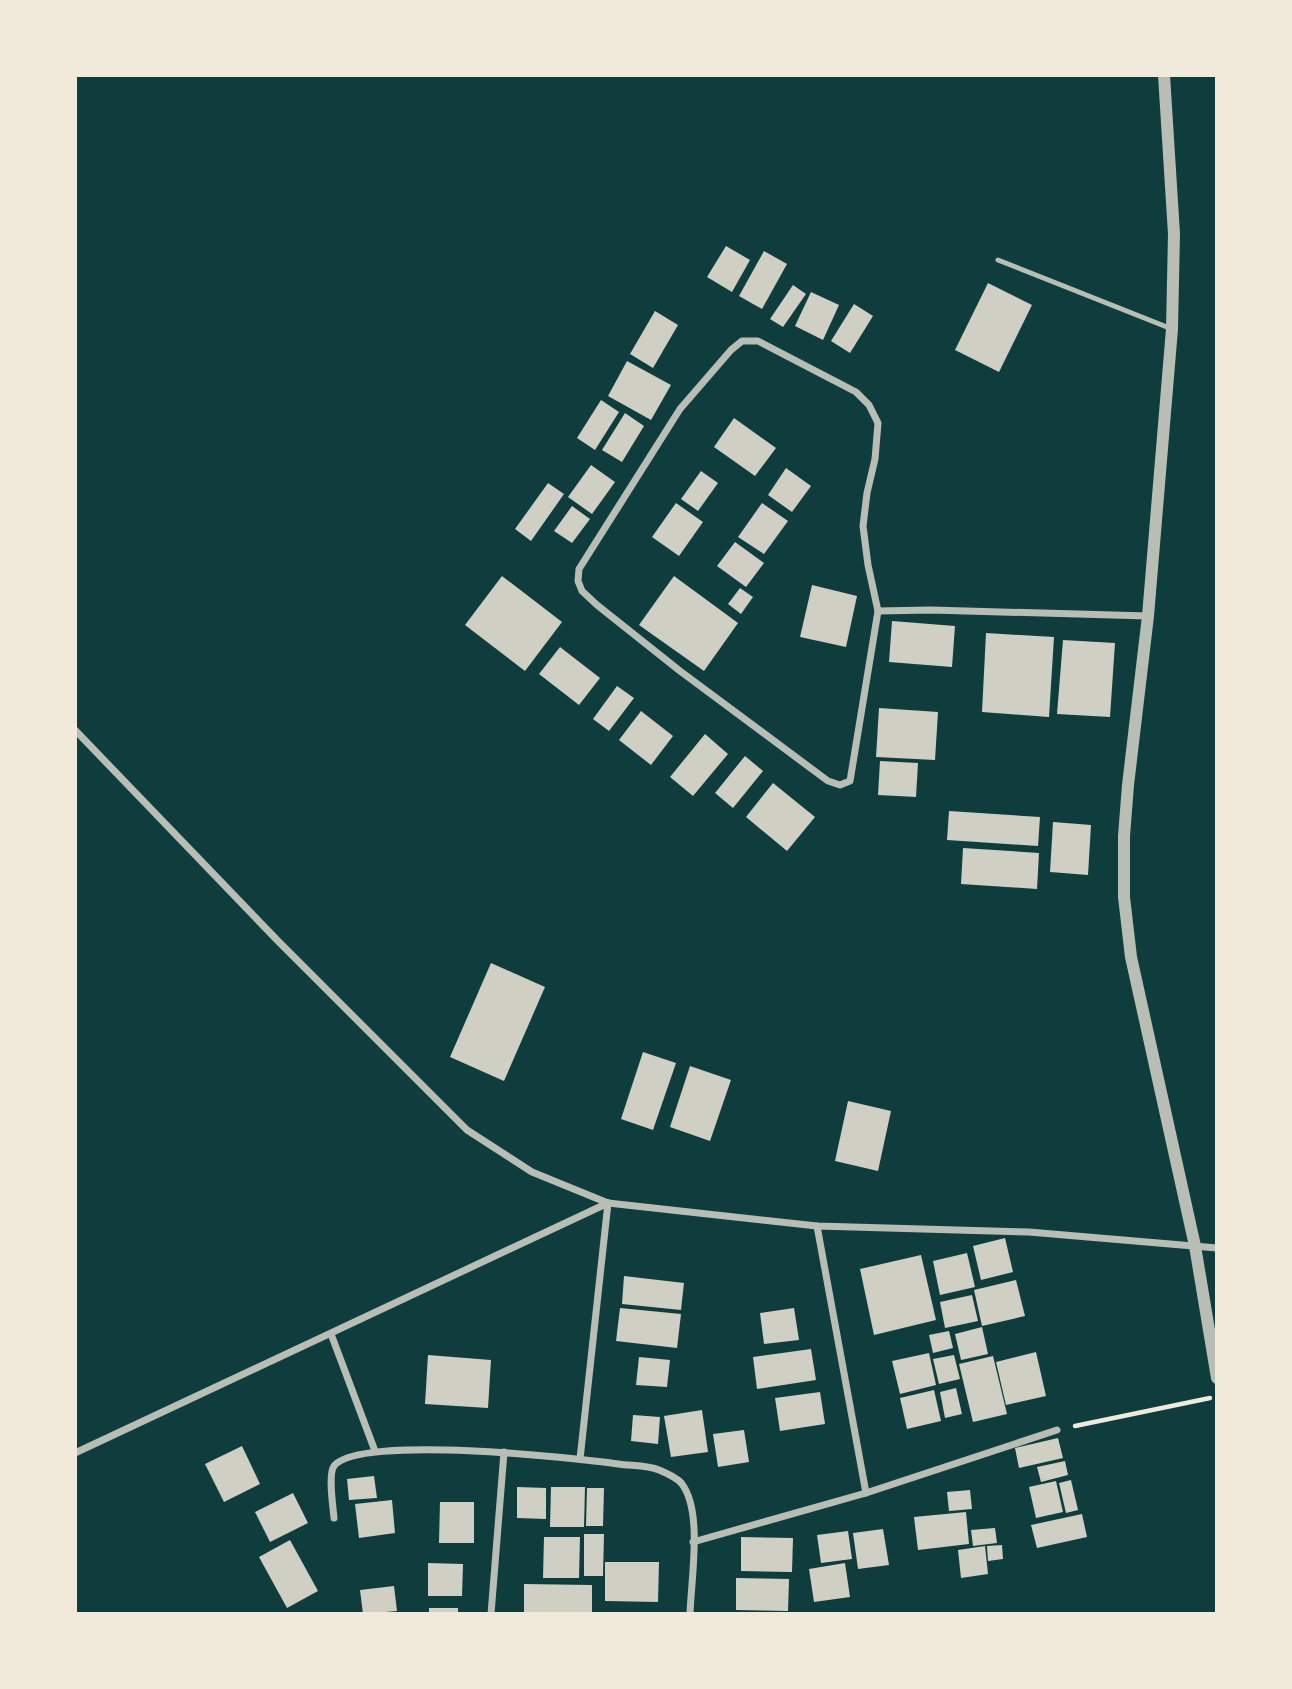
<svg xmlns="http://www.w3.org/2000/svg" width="1292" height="1689" viewBox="0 0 1292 1689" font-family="'Alegreya Sans',sans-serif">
  <rect width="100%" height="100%" fill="#0f3d3e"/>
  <!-- building -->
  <g fill="#cfcfc3">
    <polygon points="726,246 750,260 732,292 707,277"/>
    <polygon points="764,251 787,264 762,309 739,296"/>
    <polygon points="988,283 1032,305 999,372 955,350"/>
    <polygon points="793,285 806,294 783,327 770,319"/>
    <polygon points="811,292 839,305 823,340 795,326"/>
    <polygon points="854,304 873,316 850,353 831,341"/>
    <polygon points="655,311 678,325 653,368 630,354"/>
    <polygon points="627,361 671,385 651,420 608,396"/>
    <polygon points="601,400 619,412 595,450 577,438"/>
    <polygon points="625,413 644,426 622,462 602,450"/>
    <polygon points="734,418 776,448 755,476 714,447"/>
    <polygon points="591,465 615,482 592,514 568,497"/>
    <polygon points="786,468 811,486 792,512 768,495"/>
    <polygon points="701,471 718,483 698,511 681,499"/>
    <polygon points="548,483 564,494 531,541 515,529"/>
    <polygon points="676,503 703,522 679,556 652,537"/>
    <polygon points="762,503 788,521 764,554 738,537"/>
    <polygon points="572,506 590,519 572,543 554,531"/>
    <polygon points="735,542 764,563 746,587 717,566"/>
    <polygon points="502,576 562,622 525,671 465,625"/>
    <polygon points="674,576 738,623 704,671 639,625"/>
    <polygon points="812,585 857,596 846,647 800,637"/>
    <polygon points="740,588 753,597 741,614 728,604"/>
    <polygon points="892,621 955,626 952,667 889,662"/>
    <polygon points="986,633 1054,637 1049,717 982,712"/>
    <polygon points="1063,640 1115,643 1110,717 1057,714"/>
    <polygon points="560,647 600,678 579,705 539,674"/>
    <polygon points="617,686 634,698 609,731 593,719"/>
    <polygon points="879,708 938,712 935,760 876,757"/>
    <polygon points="641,711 673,736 651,765 619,740"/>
    <polygon points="705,734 728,754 693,796 670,777"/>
    <polygon points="745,756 763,771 733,808 715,793"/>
    <polygon points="880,761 918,763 916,797 878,795"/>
    <polygon points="773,783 815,817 787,851 746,817"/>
    <polygon points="949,811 1040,817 1038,846 947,840"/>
    <polygon points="1053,822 1091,825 1088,875 1050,872"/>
    <polygon points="963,848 1039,853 1037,889 961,884"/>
    <polygon points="491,963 545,987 504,1081 450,1057"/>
    <polygon points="643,1052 676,1063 653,1130 621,1119"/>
    <polygon points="690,1066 731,1080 710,1141 670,1127"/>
    <polygon points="848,1101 891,1111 878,1171 835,1161"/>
    <polygon points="1005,1238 1013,1272 981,1280 973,1246"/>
    <polygon points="967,1253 975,1287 940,1295 933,1261"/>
    <polygon points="921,1255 936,1320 874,1335 860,1269"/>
    <polygon points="624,1276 684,1283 681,1310 622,1304"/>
    <polygon points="1016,1280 1025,1316 982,1326 974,1290"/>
    <polygon points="972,1295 978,1321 945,1328 940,1302"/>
    <polygon points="620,1308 681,1314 677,1348 616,1341"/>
    <polygon points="794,1308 799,1340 764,1344 760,1313"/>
    <polygon points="982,1327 988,1354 961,1360 955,1334"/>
    <polygon points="949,1331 953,1348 933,1353 929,1335"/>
    <polygon points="811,1349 816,1380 757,1389 753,1357"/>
    <polygon points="1036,1352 1046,1396 1006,1405 996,1362"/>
    <polygon points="929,1353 936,1385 900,1394 892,1361"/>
    <polygon points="428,1355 491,1360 488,1408 425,1404"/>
    <polygon points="954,1355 960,1379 939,1384 933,1359"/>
    <polygon points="993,1356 1007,1414 973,1422 959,1364"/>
    <polygon points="639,1357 670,1360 667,1387 636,1385"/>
    <polygon points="956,1388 962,1414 945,1418 940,1392"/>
    <polygon points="934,1390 941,1421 907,1429 900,1398"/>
    <polygon points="820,1392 825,1424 780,1431 775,1398"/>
    <polygon points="702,1410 708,1452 671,1457 664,1416"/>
    <polygon points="633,1415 660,1417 658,1444 631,1441"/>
    <polygon points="744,1430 749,1462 718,1467 713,1434"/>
    <polygon points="1058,1438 1063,1458 1019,1468 1015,1448"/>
    <polygon points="242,1446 260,1484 224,1502 205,1464"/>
    <polygon points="1065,1461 1068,1475 1041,1482 1037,1467"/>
    <polygon points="374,1476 377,1498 349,1500 347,1479"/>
    <polygon points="1071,1480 1078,1510 1066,1513 1059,1483"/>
    <polygon points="1056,1481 1063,1512 1036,1518 1029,1487"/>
    <polygon points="517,1487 546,1488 546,1519 517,1518"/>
    <polygon points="551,1487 585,1487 584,1527 550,1527"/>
    <polygon points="587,1488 604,1488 603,1526 586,1526"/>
    <polygon points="970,1490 972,1509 949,1511 947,1492"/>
    <polygon points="293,1493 308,1523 270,1542 255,1512"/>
    <polygon points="392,1500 395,1533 359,1538 355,1504"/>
    <polygon points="440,1502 474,1502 474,1543 439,1543"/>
    <polygon points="966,1512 969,1544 918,1550 914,1517"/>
    <polygon points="1082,1514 1087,1537 1037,1548 1031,1525"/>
    <polygon points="995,1528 997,1543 973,1546 971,1530"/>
    <polygon points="883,1529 889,1565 858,1569 853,1533"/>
    <polygon points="848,1531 852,1559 821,1563 817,1535"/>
    <polygon points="584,1534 604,1534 603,1576 584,1576"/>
    <polygon points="544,1537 580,1537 579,1578 543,1578"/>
    <polygon points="741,1537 793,1538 792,1572 741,1571"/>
    <polygon points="290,1540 318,1591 287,1608 259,1557"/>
    <polygon points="1002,1545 1003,1559 988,1561 987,1546"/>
    <polygon points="985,1546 988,1574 961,1578 958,1550"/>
    <polygon points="605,1562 659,1562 658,1602 605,1601"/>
    <polygon points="428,1563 463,1564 462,1596 428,1596"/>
    <polygon points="845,1563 850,1597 814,1602 809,1569"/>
    <polygon points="736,1578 789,1579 788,1611 736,1610"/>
    <polygon points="524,1584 592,1585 592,1614 524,1614"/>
    <polygon points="394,1586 397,1611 363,1614 360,1590"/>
    <rect x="429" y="1608" width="29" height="6"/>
  </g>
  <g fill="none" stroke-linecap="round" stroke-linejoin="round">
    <!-- path -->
    <polyline stroke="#f1e9da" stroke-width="4.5" points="1075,1426 1210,1398"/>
    <!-- service -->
    <polyline stroke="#b8beb3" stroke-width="5" points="998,260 1172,329"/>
    <!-- minor -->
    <g stroke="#b8beb3" stroke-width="7">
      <polygon points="742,341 758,341 856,392 869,405 878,423 875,459 867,493 863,526 868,565 878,611 850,781 840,785 828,781 680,671 597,605 582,591 578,581 579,569 680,409 731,350"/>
      <polyline points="878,611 931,610 1148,616"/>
      <polyline points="75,730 277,940 467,1130 532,1172 608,1203 817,1226 1029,1232 1217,1248"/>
      <polyline points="817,1226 866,1493"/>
      <polyline points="331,1334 375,1451"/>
      <polyline points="75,1453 608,1203"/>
      <polyline points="580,1459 608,1203"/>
      <path d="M334 1518C333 1507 328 1474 334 1466 359 1434 575 1458 618 1464 631 1466 647 1465 659 1470 666 1473 678 1478 682 1484 703 1512 691 1579 690 1614"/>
      <polyline points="693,1542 866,1493 1057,1430"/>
      <polyline points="491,1614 504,1452"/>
    </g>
    <!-- tertiary -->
    <polyline stroke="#b8beb3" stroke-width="12" points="1164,75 1174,234 1172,329 1148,616 1128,785 1124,836 1124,897 1131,957 1195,1246 1217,1378"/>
  </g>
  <!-- border -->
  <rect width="1292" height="1689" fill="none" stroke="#f1e9da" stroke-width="154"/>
</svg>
